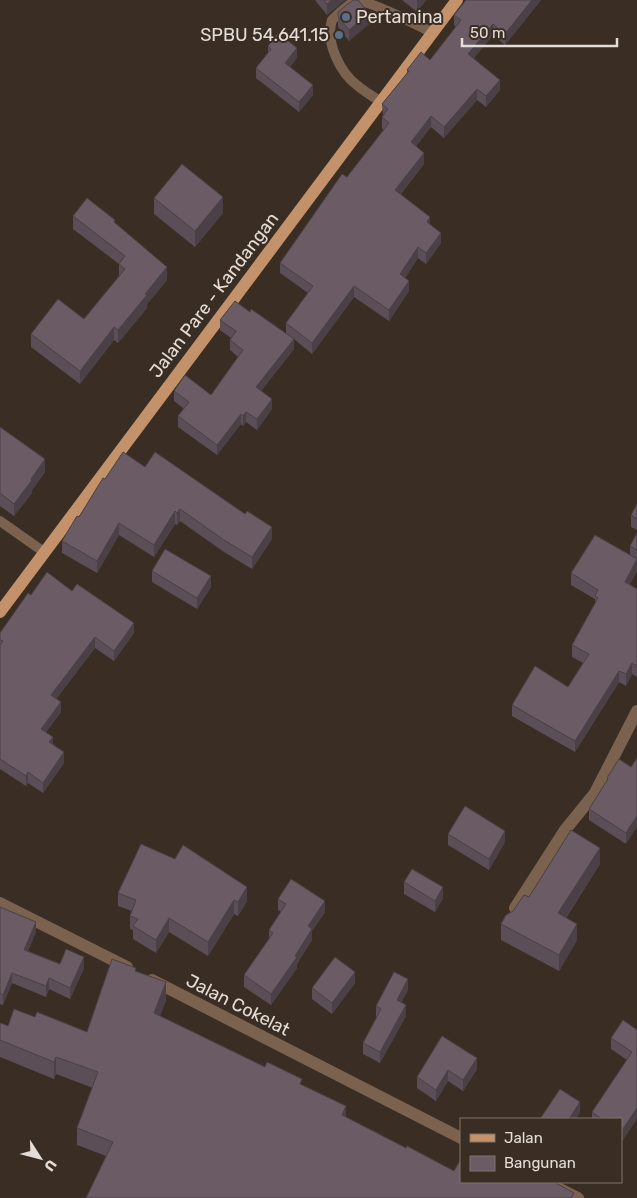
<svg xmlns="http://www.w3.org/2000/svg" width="637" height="1198" viewBox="0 0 637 1198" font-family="Rubik,sans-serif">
  <rect width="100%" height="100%" fill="#3a2e24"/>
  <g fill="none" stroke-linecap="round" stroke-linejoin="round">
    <!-- service -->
    <g stroke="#7b624f" stroke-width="10">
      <path d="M381 102C374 97 365 92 358 86 340 73 325 42 332 20 339 14 348 3 357 1 370 0 419 26 433 33"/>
      <polyline points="0,521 44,552"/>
    </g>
    <!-- minor -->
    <g stroke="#7b624f" stroke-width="12">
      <polyline points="0,903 127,967"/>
      <polyline points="515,908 565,830 595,793 637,711"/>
      <polyline points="152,980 461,1138"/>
      <polyline points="546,1182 578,1198"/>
    </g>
    <!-- primary -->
    <polyline stroke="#c4926a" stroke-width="12" points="0,612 457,0"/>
  </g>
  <!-- wall -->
  <g fill="#5b4e56">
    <polygon points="315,0 345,0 327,15"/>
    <polygon points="402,0 426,0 417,12"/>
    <polygon points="541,0 505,45 493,35 474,58 500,90 486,107 477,100 444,138 431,127 416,146 424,164 401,194 430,225 441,243 426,264 418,258 405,278 409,291 389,321 354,297 312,354 294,339 294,349 261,391 272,409 257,430 246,422 243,426 241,424 217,455 178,427 178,416 184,409 174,401 174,391 211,395 238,357 230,350 230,340 231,338 220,330 220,320 250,312 286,334 286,323 308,293 280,273 280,263 384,130 382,128 382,117 383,116 382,104 407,73 407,70 430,60 456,27 454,25 454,15"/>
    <polygon points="338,16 369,24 349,41 338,27"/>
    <polygon points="268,46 297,58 290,67 313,95 299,112 256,78 256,68 268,53"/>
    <polygon points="154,198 223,213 195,247 154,214"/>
    <polygon points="73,216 115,223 167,280 147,304 147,308 118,343 114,340 80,384 31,347 31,334 84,319 119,276 119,264 73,229"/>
    <polygon points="0,427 45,472 32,490 32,493 14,516 0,506"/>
    <polygon points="145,467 272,539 252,569 224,552 180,521 177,525 175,524 154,557 119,535 97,573 62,553 62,541 105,479"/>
    <polygon points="637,504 637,530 631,527 631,515"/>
    <polygon points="637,533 637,571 630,584 637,589 637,677 632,674 626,686 619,682 575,752 512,716 512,705 568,687 583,663 572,657 572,645 595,603 595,599 571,585 571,573 630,555 630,546"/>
    <polygon points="152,571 211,587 197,609 152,582"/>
    <polygon points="72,591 134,633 114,661 95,648 56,699 61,712 46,732 64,763 43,793 28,783 26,786 0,769 0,633 31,595"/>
    <polygon points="631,767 626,844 589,820 589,809 607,782 607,778"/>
    <polygon points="448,834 505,842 489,870 448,845"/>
    <polygon points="600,864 566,918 577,940 559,971 501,940 501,924 513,911 529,897"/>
    <polygon points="404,882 443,898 435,912 404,894"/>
    <polygon points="118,893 247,901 238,916 234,914 208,956 169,932 156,953 133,939 133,930 130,929 130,916 132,911 118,906"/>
    <polygon points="278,899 325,912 312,931 312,940 297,964 297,968 271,1005 244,987 244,975 269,939 269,930 281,912 278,910"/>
    <polygon points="0,907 36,932 28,951 60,964 84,968 70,999 49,989 46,997 12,983 3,1005 0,1004"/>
    <polygon points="136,971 166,1000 160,1016 302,1085 346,1117 406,1148 454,1171 574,1198 106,1156 77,1145 77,1128 93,1088 56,1074 54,1079 0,1057 0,1024 8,1026 35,1017 87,1032"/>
    <polygon points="355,983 332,1014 312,999 312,988"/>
    <polygon points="408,990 401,1003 406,1016 380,1063 363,1054 363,1043 377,1017 376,1017 376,1006"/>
    <polygon points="637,1030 621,1143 621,1119 592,1119 592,1112 627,1060 611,1049 611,1038"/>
    <polygon points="477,1058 477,1069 463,1091 448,1081 436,1101 417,1088 417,1077"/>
  </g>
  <!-- shaded-wall -->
  <g fill="#4a4046">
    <polygon points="332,0 345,0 327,15 327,4"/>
    <polygon points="417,0 426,0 417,12"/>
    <polygon points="532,0 541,0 505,45 505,34"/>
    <polygon points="369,13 369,24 349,41 349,30"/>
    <polygon points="493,24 493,35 468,65 468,54"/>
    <polygon points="297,48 297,58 285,73 285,63"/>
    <polygon points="500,80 500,90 486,107 486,96"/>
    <polygon points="313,85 313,95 299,112 299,102"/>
    <polygon points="477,89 477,100 444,138 444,127"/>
    <polygon points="431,116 431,127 411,153 411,142"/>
    <polygon points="424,153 424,164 395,201 395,190"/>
    <polygon points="223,197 223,213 195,247 195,231"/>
    <polygon points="430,217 430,228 427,222"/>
    <polygon points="441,233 441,243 426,264 426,253"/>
    <polygon points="418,247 418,258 400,285 400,274"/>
    <polygon points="167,267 167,280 147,304 147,308 118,343 118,330 145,294"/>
    <polygon points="409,281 409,291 389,321 389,310"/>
    <polygon points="354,286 354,297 312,354 312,343"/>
    <polygon points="114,327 114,340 80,384 80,371"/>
    <polygon points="294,339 294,349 256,397 256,387"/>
    <polygon points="272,399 272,409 257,430 257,419"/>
    <polygon points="246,412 246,422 243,426 243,416"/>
    <polygon points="241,414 241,424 217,455 217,445"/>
    <polygon points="45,459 45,472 32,490 32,493 14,516 14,504"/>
    <polygon points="180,509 180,521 177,525 177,513"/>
    <polygon points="175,511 175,524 154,557 154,545"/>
    <polygon points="119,523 119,535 97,573 97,561"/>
    <polygon points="272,527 272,539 252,569 252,557"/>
    <polygon points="637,560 637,571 625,593 625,582"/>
    <polygon points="211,576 211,587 197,609 197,598"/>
    <polygon points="134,623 134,633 114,661 114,651"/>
    <polygon points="95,637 95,648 51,706 51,695"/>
    <polygon points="632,663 632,674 626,686 626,674"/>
    <polygon points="619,671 619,682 575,752 575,741"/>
    <polygon points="61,702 61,712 41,739 41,729"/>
    <polygon points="53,737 53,747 49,742"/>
    <polygon points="64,752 64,763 43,793 43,783"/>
    <polygon points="28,772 28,783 26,786 26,776"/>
    <polygon points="637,816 637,827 626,844 626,833"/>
    <polygon points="505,831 505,842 489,870 489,859"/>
    <polygon points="600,848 600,864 558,929 558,913"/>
    <polygon points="247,887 247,901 238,916 238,902"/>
    <polygon points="443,887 443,898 435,912 435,901"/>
    <polygon points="234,900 234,914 208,956 208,942"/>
    <polygon points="325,901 325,912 312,931 312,940 297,964 297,968 271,1005 271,994 308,926"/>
    <polygon points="169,918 169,932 156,953 156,940"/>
    <polygon points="36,922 36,932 24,960 24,950"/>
    <polygon points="577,924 577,940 559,971 559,955"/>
    <polygon points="84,957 84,968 70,999 70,988"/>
    <polygon points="355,972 355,983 332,1014 332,1003"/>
    <polygon points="12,973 12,983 3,1005 3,995"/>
    <polygon points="49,978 49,989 46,997 46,986"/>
    <polygon points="408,979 408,990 397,1011 397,1000"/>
    <polygon points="166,982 166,1000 154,1031 154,1013"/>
    <polygon points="406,1005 406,1016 380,1063 380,1052"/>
    <polygon points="56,1057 56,1074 54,1079 54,1062"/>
    <polygon points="477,1058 477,1069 463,1091 463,1080"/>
    <polygon points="448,1070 448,1081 436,1101 436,1090"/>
    <polygon points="580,1102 580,1113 576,1119 569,1119"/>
    <polygon points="346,1106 346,1124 342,1115"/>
    <polygon points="637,1108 637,1119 621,1143 621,1132"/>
  </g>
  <!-- building -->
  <g fill="#6a5b64" stroke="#4a4046">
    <polygon points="324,0 332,0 327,4"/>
    <polygon points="353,0 358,0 369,13 349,30 338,16 338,12"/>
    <polygon points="466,0 532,0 505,34 493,24 468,54 500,80 486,96 477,89 444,127 431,116 411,142 424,153 395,190 430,217 427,222 441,233 426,253 418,247 400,274 409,281 389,310 354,286 312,343 286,323 313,286 280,263 342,174 347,177 389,123 382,117 388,109 382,104 409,71 407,70 421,52 430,60 461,20 454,15"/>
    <polygon points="278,33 297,48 285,63 313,85 299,102 256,68 271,49 268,46"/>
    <polygon points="182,164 223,197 195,231 154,198"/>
    <polygon points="87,198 115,220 114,222 167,267 145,294 147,295 118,330 114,327 80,371 31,334 58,299 84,319 125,269 119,264 125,256 73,216"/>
    <polygon points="235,301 250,312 251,309 294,339 256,387 272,399 257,419 246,412 243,416 241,414 217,445 178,416 189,402 174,391 185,375 211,395 243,350 230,340 236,331 220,320"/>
    <polygon points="0,427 45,459 31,479 32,480 14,504 0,493"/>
    <polygon points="123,452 145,467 155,452 245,514 247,511 272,527 252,557 224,540 180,509 177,513 175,511 154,545 119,523 97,561 62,541 77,516 79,517 103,478 105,479"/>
    <polygon points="637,504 637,519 631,515"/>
    <polygon points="637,533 637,550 630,546"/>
    <polygon points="595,535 637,559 625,582 637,589 637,666 632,663 626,674 619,671 575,741 512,705 535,666 568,687 589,654 572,645 598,598 595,596 598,590 571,573"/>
    <polygon points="165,549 211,576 197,598 152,571"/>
    <polygon points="47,572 72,591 77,584 134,623 114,651 95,637 51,695 61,702 41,729 53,737 49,742 64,752 43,783 28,772 26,776 0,759 0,645 3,641 0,640 0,633 28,593 31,595"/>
    <polygon points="637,758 637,816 626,833 589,809 608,779 607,778 619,759 631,767"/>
    <polygon points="465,806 505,831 489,859 448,834"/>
    <polygon points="571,830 600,848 558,913 577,924 559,955 501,924 506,915 513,911 524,895 529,897"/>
    <polygon points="141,844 175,859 183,845 247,887 238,902 234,900 208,942 169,918 156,940 133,926 138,919 130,916 136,900 118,893"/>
    <polygon points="412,869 443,887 435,901 404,882"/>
    <polygon points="291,879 325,901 308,926 312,929 295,956 297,957 271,994 244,975 273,933 269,930 286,904 278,899"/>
    <polygon points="0,907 36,922 24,950 60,964 66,949 84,957 70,988 49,978 46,986 12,973 3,995 0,993"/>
    <polygon points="335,957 355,972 332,1003 312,988"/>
    <polygon points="112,959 136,968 135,971 166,982 154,1013 265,1067 267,1062 302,1079 300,1084 346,1106 342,1115 406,1148 407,1146 454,1171 461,1159 461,1182 554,1182 574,1193 571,1198 86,1198 113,1142 77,1128 98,1072 56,1057 54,1062 0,1040 0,1024 1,1023 8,1026 14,1009 35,1017 37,1012 87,1032"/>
    <polygon points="394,972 408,979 397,1000 406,1005 380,1052 363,1043 381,1009 376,1006"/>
    <polygon points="623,1020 637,1030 637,1108 621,1132 621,1119 602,1119 592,1112 632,1052 611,1038"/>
    <polygon points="442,1036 477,1058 463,1080 448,1070 436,1090 417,1077"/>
    <polygon points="560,1089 580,1102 569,1119 540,1119"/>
  </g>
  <!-- markers -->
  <g fill="#5c6f8a" stroke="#3a2e24" stroke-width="2">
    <circle cx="346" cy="17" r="5"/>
    <circle cx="339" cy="35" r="5"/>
  </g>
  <g text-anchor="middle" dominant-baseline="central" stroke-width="4" stroke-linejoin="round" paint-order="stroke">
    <!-- poi labels -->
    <g font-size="18" fill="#e4dcd6" stroke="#3a2e24" text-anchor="start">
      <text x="356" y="17">Pertamina</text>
      <text x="329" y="35" text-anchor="end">SPBU 54.641.15</text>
    </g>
    <!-- street labels -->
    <g font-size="18" fill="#e4dcd6" stroke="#3a2e24">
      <text transform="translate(214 295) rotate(-53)">Jalan Pare - Kandangan</text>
      <text transform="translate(238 1005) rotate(27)">Jalan Cokelat</text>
    </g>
  </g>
  <!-- legend -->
  <rect x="460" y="1118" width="162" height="65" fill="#3a2e24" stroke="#7e746b"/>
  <rect x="470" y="1134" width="25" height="8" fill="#c4926a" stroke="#7e746b"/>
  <text x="504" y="1143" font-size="15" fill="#e4dcd6">Jalan</text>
  <rect x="470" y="1156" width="25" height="15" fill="#6a5b64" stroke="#7e746b"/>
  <text x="504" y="1168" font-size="15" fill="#e4dcd6">Bangunan</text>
  <!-- north arrow -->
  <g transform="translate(40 1158) rotate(126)" stroke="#3a2e24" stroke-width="4" paint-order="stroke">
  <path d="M0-4L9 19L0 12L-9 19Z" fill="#e4dcd6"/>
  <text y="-8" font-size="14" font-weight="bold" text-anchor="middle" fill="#e4dcd6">U</text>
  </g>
  <!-- scale -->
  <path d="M462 38v8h155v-8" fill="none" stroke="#e4dcd6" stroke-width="2.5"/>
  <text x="470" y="38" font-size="15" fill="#e4dcd6" stroke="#3a2e24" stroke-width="4" paint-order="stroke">50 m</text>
</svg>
